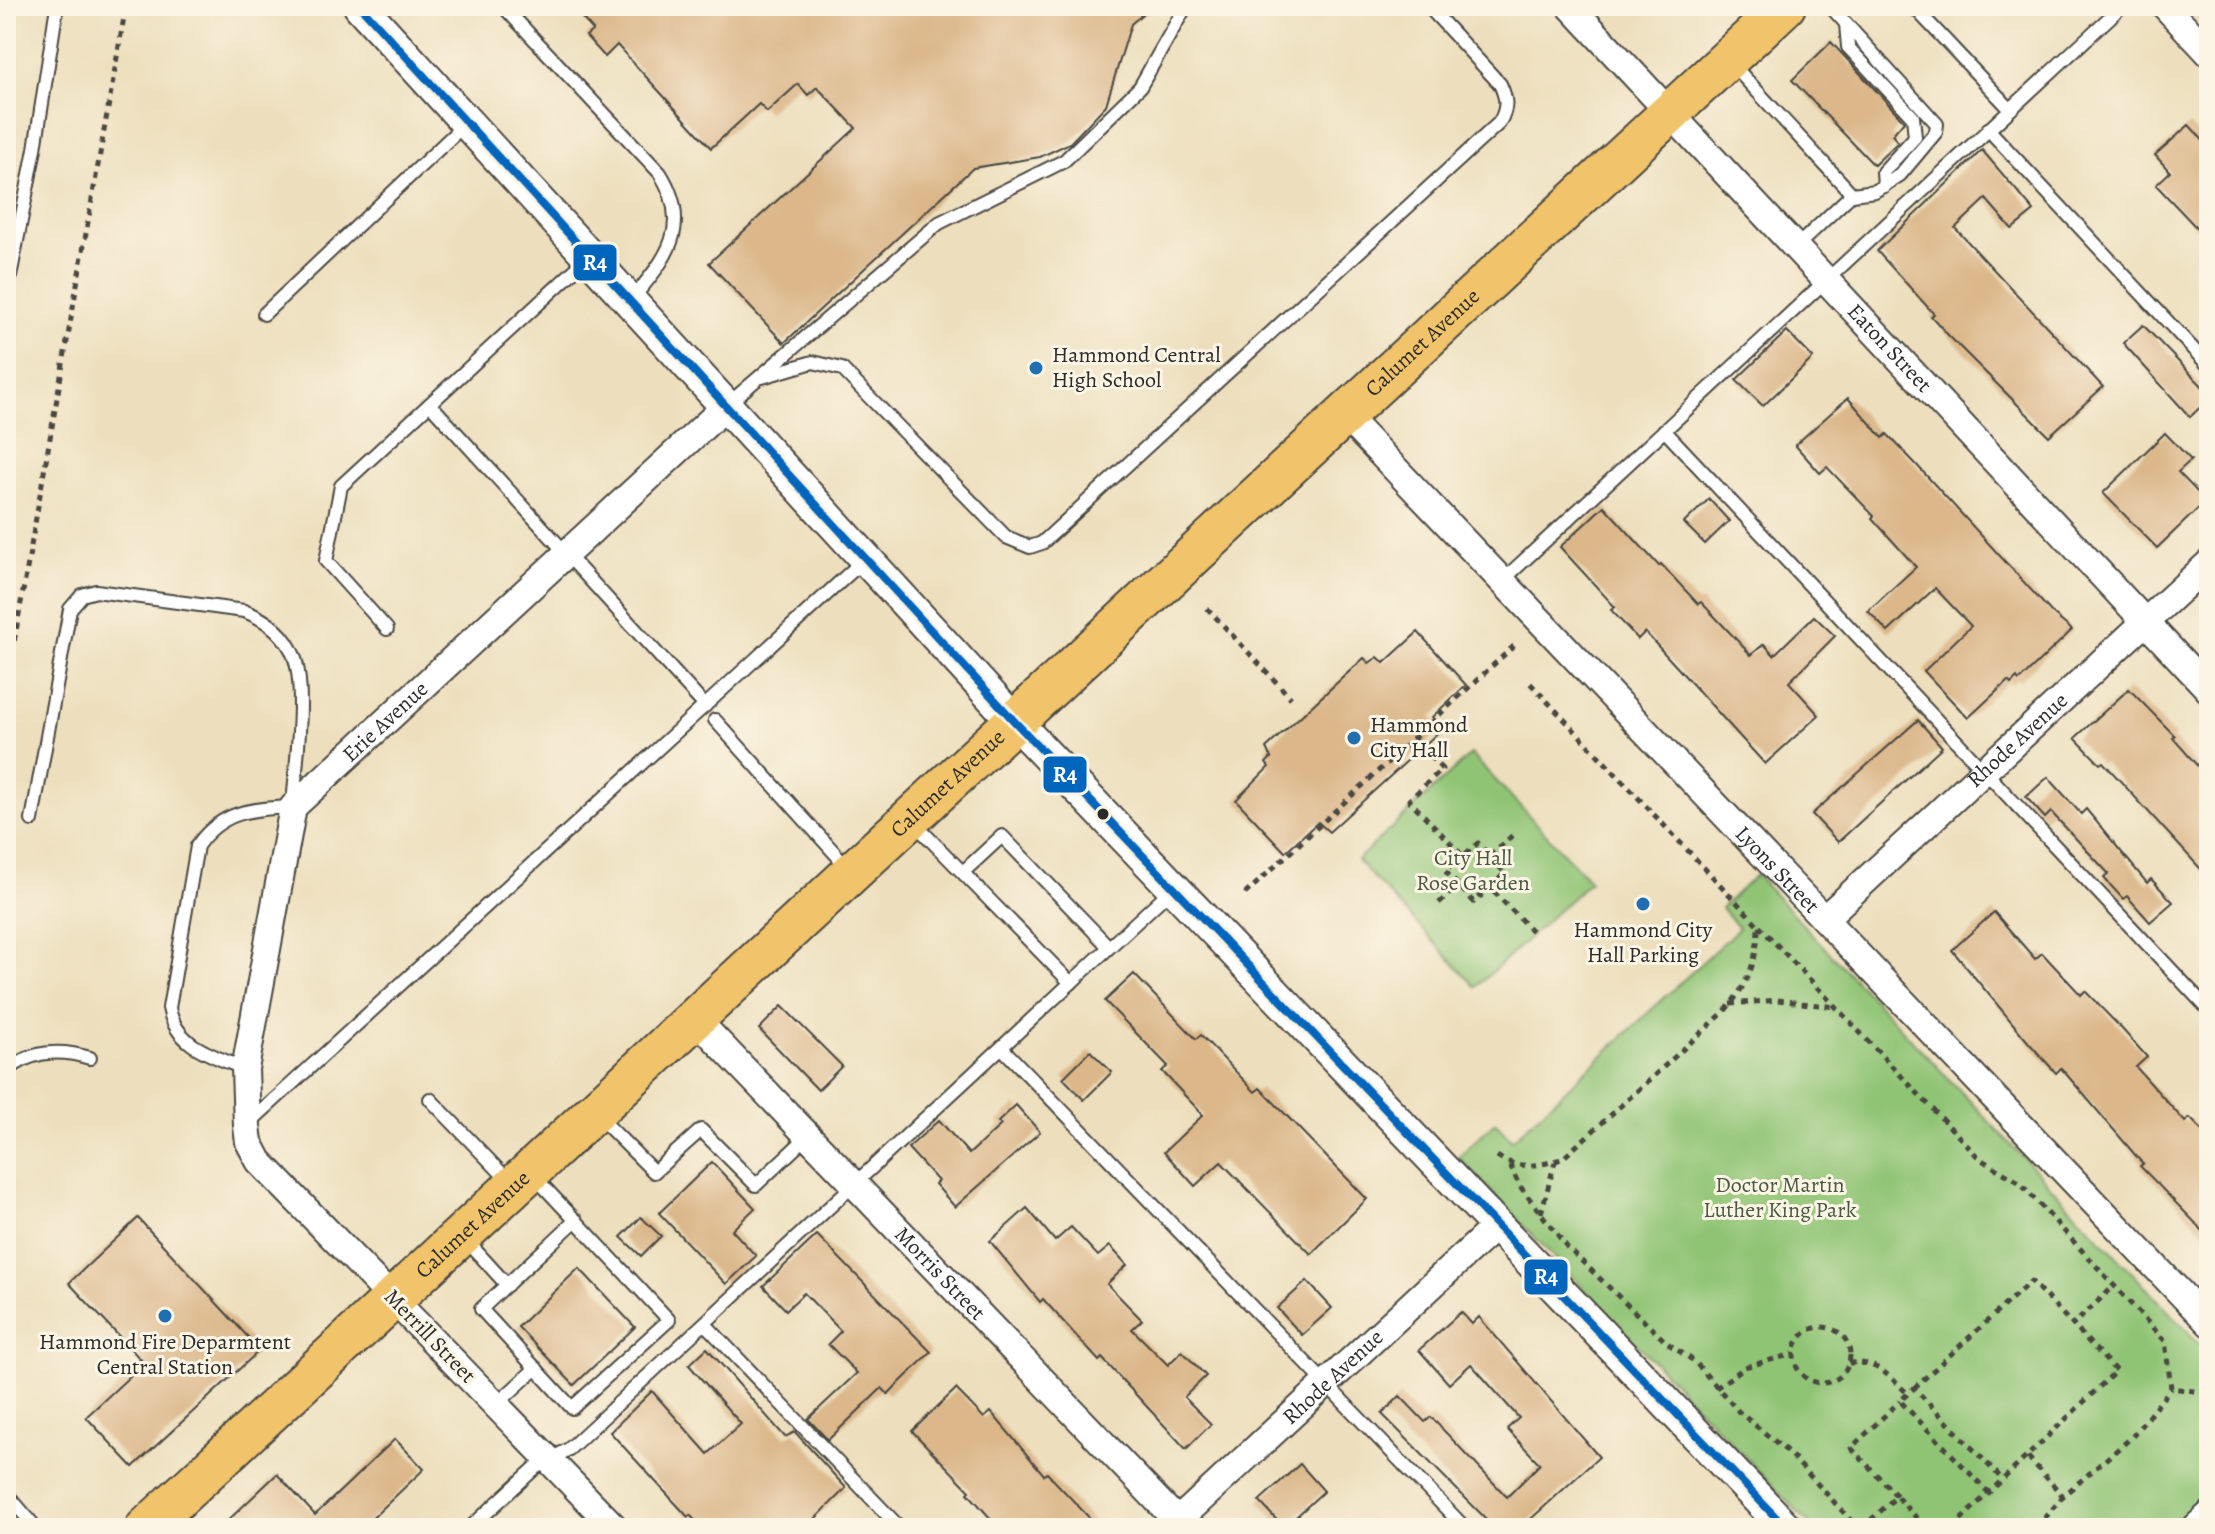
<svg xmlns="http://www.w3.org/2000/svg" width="2215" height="1534" viewBox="0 0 2215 1534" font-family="Alegreya,serif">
  <rect width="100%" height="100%" fill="#fcf5e5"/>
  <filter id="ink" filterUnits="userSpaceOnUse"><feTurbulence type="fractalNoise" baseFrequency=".0125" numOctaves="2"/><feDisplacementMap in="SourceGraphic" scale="16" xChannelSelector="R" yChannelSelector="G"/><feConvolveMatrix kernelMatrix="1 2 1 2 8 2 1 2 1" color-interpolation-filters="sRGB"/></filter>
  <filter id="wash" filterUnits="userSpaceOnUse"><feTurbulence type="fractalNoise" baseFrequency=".006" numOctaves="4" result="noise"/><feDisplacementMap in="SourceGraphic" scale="32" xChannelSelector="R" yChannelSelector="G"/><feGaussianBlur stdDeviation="1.8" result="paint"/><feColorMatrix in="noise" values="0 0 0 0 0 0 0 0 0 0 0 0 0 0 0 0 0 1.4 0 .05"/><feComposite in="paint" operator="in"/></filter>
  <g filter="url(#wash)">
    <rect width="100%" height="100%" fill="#eddfbd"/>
    <!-- green -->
    <g fill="#90c475" stroke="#5e7850" stroke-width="2">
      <polygon points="1471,754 1590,881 1476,987 1357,860"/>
      <polygon points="1756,875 2209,1354 2209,1528 1813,1528 1458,1157 1495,1122 1512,1140 1739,928 1721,908"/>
    </g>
    <g id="blocks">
      <!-- building -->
      <g fill="#dbb78a">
        <polygon points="571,6 1151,6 1131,24 1106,105 1070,143 1040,157 973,168 784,343 709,263 856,128 817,87 808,95 798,84 767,112 759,104 711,148 617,45 605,57 586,36 593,30"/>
        <polygon points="1831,42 1904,121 1892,135 1898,142 1874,165 1792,80"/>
        <polygon points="2189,125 2209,147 2209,241 2156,185 2170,172 2155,155"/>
        <polygon points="1982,150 2034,211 2012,229 1986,199 1955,228 2103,387 2049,436 1948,335 1931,316 1934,314 1877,251"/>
        <polygon points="2143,325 2209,393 2209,399 2190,417 2123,343"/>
        <polygon points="1787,331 1813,358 1763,406 1736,380"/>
        <polygon points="1848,398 1883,438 1887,434 1914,462 2053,614 2072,630 2019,681 2017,678 2011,684 2008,681 1968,718 1924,671 1971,626 1935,588 1888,632 1868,611 1916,567 1872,518 1874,516 1827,467 1820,473 1795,445"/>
        <polygon points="2165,433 2191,460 2178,472 2206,501 2157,548 2103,493"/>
        <polygon points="1709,499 1729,521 1705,544 1684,523"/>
        <polygon points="1604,506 1659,566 1661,564 1698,604 1701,602 1751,655 1764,644 1774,655 1814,616 1835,636 1789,682 1819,715 1765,764 1645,632 1638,639 1611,610 1615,607 1560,547"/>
        <polygon points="1418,632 1466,685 1432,717 1442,729 1329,832 1318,822 1285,852 1236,800 1269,767 1266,763 1271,758 1266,748 1364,658 1369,663 1378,657 1384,663"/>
        <polygon points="2129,689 2175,736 2173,738 2209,779 2209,878 2103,762 2100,764 2075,738"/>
        <polygon points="1918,720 1942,747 1838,842 1812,814"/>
        <polygon points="2048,777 2081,814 2086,809 2147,883 2151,879 2173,902 2150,922 2127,896 2123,899 2104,878 2109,874 2051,812 2045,818 2026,797"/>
        <polygon points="1994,912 2035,959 2042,953 2081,995 2085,991 2122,1029 2147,1057 2136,1067 2185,1122 2190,1118 2209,1137 2209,1237 2140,1166 2143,1164 2061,1068 2056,1073 2029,1043 1952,950"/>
        <polygon points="1134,974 1196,1039 1201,1035 1255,1092 1260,1088 1367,1199 1311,1254 1221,1162 1195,1186 1164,1152 1203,1115 1162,1071 1168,1066 1105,1001"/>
        <polygon points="782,1006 842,1066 818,1090 759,1029"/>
        <polygon points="1090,1051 1112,1072 1084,1100 1063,1078"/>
        <polygon points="1016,1105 1040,1132 955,1207 935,1184 938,1181 908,1148 939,1120 969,1154 1001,1125 998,1122"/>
        <polygon points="712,1162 755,1208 732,1230 756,1256 726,1284 659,1213"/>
        <polygon points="1027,1208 1055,1241 1071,1227 1098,1256 1110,1246 1127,1265 1107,1284 1142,1320 1132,1329 1168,1365 1182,1351 1206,1376 1184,1397 1211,1424 1186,1449 1102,1358 1099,1361 1043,1299 1040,1302 990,1241"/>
        <polygon points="641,1217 661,1236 641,1256 621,1237"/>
        <polygon points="138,1218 260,1350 133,1467 86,1417 144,1363 69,1283"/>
        <polygon points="817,1235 931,1352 888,1394 882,1388 828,1440 808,1419 857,1373 828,1344 841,1331 804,1293 786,1310 763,1286"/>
        <polygon points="579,1268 635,1327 574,1385 518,1327"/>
        <polygon points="1307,1281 1332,1308 1302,1335 1277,1308"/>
        <polygon points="1461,1312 1472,1324 1479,1317 1599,1457 1521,1528 1495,1528 1382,1414 1400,1396 1425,1422 1431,1417 1507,1497 1540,1464 1507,1429 1519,1418 1471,1364 1449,1384 1419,1350"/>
        <polygon points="707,1348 785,1437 795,1432 846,1488 806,1528 702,1528 690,1515 688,1517 610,1432 652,1391 708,1454 741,1424 689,1365"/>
        <polygon points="956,1389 984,1418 991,1412 1044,1475 1047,1473 1099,1528 999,1528 968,1493 970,1491 912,1431"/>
        <polygon points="395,1439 424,1469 362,1528 220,1528 277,1474 315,1515"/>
        <polygon points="1300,1464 1324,1491 1284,1528 1259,1501"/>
      </g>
    </g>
  </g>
  <g filter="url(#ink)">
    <use href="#blocks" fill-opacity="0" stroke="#484641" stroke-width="2"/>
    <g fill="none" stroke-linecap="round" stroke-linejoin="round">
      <!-- service casing -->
      <g stroke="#484641" stroke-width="16">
        <g id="service">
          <path d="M503 6 660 173C693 226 667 258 632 299"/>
          <polyline points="1913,6 2010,109"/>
          <polyline points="1846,24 1848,47 1913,117 1915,137 1883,172 1884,186"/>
          <polyline points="1730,62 1852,194"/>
          <polyline points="1988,129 2209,366"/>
          <polyline points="1796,247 1852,194 1875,191 1900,175 1936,132 1937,124 1830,6"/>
          <polyline points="6,297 35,149 57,6"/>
          <polyline points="264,314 464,125"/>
          <path d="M762 377 813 362 842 369 1006 537 1030 547 1042 543 1499 123C1508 108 1507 99 1500 84L1428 6"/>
          <polyline points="430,404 705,706"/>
          <polyline points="728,404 939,223 1064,161 1140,87 1186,6"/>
          <polyline points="1664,430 2209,1010"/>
          <polyline points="1503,580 2122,6"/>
          <polyline points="387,629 326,561 341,486 588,258"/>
          <polyline points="715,720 850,870"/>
          <path d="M32 820 70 609 82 595 96 591 244 611C265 619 285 633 294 656 307 690 295 769 293 807 252 809 222 810 197 846L169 1008C176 1047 213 1055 245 1069"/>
          <polyline points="912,821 1071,983"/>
          <polyline points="963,872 1002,836 1109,947"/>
          <polyline points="1002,1048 1465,1528"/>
          <path d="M6 1072C30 1050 61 1049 90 1058"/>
          <polyline points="430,1099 511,1183"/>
          <polyline points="599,1117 654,1172 701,1130 756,1185 808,1136"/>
          <polyline points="248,1124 865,559"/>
          <polyline points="532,1174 669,1320 572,1408 481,1309 576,1220"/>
          <polyline points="466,1240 507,1285"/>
          <polyline points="705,1324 900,1528"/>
          <polyline points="496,1405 536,1368"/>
          <polyline points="6,1493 36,1528"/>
          <polyline points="470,1528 535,1468 569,1449 1173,888"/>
        </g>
      </g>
      <!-- minor casing -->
      <g stroke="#484641" stroke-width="30">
        <g id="minor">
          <path id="s1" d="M1570 6 2209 690"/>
          <polyline points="2165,6 2209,53"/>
          <path id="s2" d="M1344 415 2209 1323"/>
          <path id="s3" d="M1825 918 2209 563"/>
          <path id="s4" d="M695 1018 1184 1528"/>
          <path id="s5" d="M615 1528 259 1161 249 1142 247 1126 245 1069 293 807 726 406"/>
          <path id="s6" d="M1170 1528 1496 1226"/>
          <polyline points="2195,1528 2209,1515"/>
        </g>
      </g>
      <!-- tertiary casing -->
      <g stroke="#484641" stroke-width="36">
        <polyline id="tertiary" points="360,6 1015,722 1786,1528"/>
      </g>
      <!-- primary casing -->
      <g stroke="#484641" stroke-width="44">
        <g id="primary">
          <path id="s7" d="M146 1528 1785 6"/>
        </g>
      </g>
      <!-- path -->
      <g stroke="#484641" stroke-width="5" stroke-dasharray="6 6" stroke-linecap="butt">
        <polyline points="1207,608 1291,698"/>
        <polyline points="6,688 126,6"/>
        <polyline points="1413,739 1442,769 1409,800 1463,856 1478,843 1505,873 1490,888 1534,933"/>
        <polyline points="1463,856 1445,871 1474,902 1490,888"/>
        <polyline points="1490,856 1516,832"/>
        <polyline points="1245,894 1516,644"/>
        <polyline points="1439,903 1459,885"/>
        <polyline points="1759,926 1980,1159 2019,1182 2165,1341 2171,1388 2209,1393"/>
        <polyline points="1730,1004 1777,1000 1835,1007"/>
        <path d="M1497 1156C1518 1170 1538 1166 1562 1159L1723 1013C1747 986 1758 962 1758 925L1529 682"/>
        <polyline points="1510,1165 1519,1185 1567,1247 1667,1343 1694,1361 1739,1412 1788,1452 1858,1528"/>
        <polyline points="1541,1213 1555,1162"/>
        <circle cx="1822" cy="1355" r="28"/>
        <path d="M1849 1363C1877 1360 1890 1377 1908 1394"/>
        <polyline points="1716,1388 1745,1367 1793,1354"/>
        <polyline points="1914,1388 2031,1281 2073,1325 2114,1286"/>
        <polyline points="2028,1457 2063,1496 2132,1437 2171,1388"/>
        <polyline points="1989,1493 1900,1401 1914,1388 2003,1480"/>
        <polyline points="1897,1497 1926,1528"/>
        <polyline points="1862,1528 1897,1496 1851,1448 1900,1401"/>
        <polyline points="1952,1528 2116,1371 2073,1325"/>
        <polyline points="2037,1528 2063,1496"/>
      </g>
      <!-- service -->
      <use href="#service" stroke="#fff" stroke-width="12"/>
      <!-- minor -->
      <use href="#minor" stroke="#fff" stroke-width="26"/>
      <!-- tertiary -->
      <use href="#tertiary" stroke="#fff" stroke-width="32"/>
      <!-- primary -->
      <use href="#primary" stroke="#f1c36a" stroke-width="40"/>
      <!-- bus-1 casing -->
      <g stroke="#fcf5e5" stroke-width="14">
        <polyline id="bus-1" points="360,6 1015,722 1786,1528"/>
      </g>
      <!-- bus-1 -->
      <use href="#bus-1" stroke="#0065bd" stroke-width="8"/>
    </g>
  </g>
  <!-- markers -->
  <g fill="#1f6fb2" stroke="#fcf5e5" stroke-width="3">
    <circle cx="1036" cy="368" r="8"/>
    <circle cx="1354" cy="738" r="8"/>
    <circle cx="1643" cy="904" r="8"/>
    <circle cx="165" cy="1316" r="8"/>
  </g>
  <circle fill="#2b2b2b" stroke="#fcf5e5" stroke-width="3" cx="1103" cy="814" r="7"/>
  <g text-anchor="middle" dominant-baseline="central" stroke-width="6" stroke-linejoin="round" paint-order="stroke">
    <!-- street labels -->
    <g font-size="22" fill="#2b2b2b" stroke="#fcf5e5">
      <text stroke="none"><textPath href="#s7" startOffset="1742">Calumet Avenue</textPath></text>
      <text stroke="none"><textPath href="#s1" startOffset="468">Eaton Street</textPath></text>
      <text stroke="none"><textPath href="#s5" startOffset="998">Erie Avenue</textPath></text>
      <text stroke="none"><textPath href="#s3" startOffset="262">Rhode Avenue</textPath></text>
      <text stroke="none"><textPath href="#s7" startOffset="1094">Calumet Avenue</textPath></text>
      <text stroke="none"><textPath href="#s2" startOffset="628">Lyons Street</textPath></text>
      <text stroke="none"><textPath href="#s7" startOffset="446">Calumet Avenue</textPath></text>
      <text stroke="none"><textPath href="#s4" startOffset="354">Morris Street</textPath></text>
      <text transform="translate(430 1336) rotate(46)">Merrill Street</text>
      <text stroke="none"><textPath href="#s6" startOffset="222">Rhode Avenue</textPath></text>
    </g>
    <!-- poi labels -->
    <g font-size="22" fill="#2b2b2b" stroke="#fcf5e5" text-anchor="start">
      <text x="1052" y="355">Hammond Central<tspan x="1052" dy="25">High School</tspan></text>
      <text x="1370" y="725">Hammond<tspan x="1370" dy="25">City Hall</tspan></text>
      <text x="1643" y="930" text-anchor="middle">Hammond City<tspan x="1643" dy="25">Hall Parking</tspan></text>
      <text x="165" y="1342" text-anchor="middle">Hammond Fire Deparmtent<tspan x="165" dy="25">Central Station</tspan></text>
    </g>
    <!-- park labels -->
    <g font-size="22" fill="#495941" stroke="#fcf5e5">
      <text x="1473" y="858">City Hall<tspan x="1473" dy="25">Rose Garden</tspan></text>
      <text x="1780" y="1185">Doctor Martin<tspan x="1780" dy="25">Luther King Park</tspan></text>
    </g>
  </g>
  <g stroke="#fcf5e5" stroke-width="3">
    <rect x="572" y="243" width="46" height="39" rx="8" fill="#0065bd"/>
    <rect x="1042" y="755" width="46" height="39" rx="8" fill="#0065bd"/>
    <rect x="1523" y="1258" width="46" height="38" rx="8" fill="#0065bd"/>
  </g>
  <g font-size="22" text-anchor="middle" font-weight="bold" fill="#fff">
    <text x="595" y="270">R4</text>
    <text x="1065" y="782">R4</text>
    <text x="1546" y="1284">R4</text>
  </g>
  <!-- margin -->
  <rect width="2215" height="1534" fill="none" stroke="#fcf5e5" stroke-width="32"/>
</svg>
